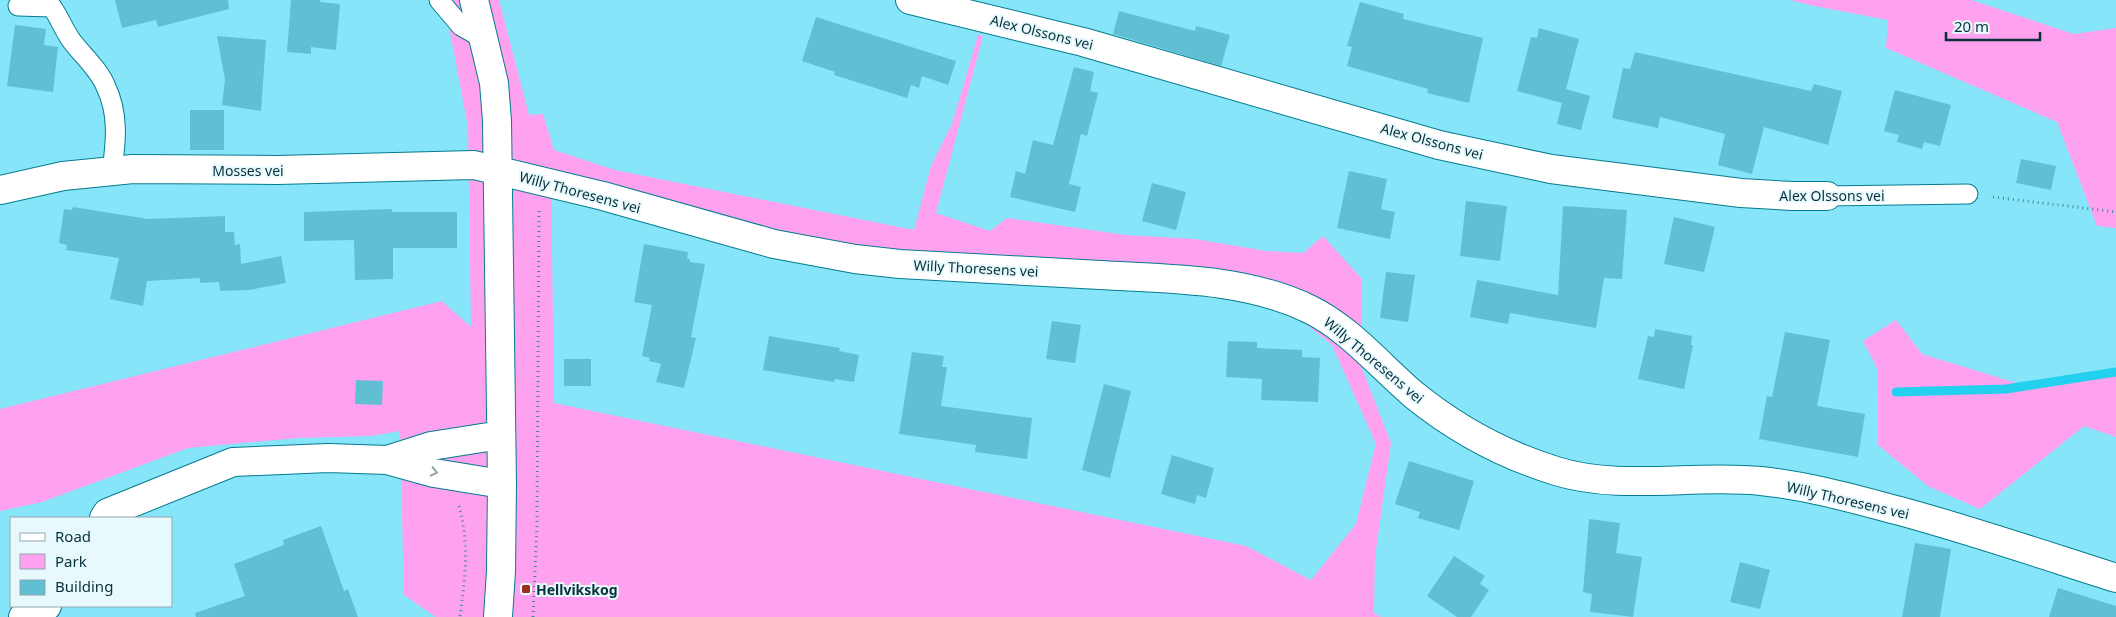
<svg xmlns="http://www.w3.org/2000/svg" width="2116" height="617" viewBox="0 0 2116 617" font-family="'Noto Sans',sans-serif">
  <rect width="100%" height="100%" fill="#87e5f9"/>
  <!-- green -->
  <g fill="#fea1ef" fill-rule="evenodd">
    <path d="M444 0H499L529 115 543 114 554 150 615 170 914 230 931 166 952 124 978 35 983 36 936 213 990 231 1007 218 1126 235 1195 239 1266 251 1303 253 1323 236 1362 279 1361 366 1391 443 1375 557 1374 613 1381 617H436L404 595 400 431 371 436 298 438 188 448 42 502 0 511V409L442 301 471 327 468 127ZM551 173 846 248 1249 278 1332 345 1376 444 1356 524 1311 580 1246 546 554 403Z"/>
    <polygon points="1790,0 1971,0 2074,34 2116,28 2116,228 2097,226 2057,122 1886,48 1888,20 1814,6"/>
    <polygon points="1896,320 1922,354 2033,388 2116,374 2116,437 2084,426 1980,509 1928,486 1878,445 1877,368 1863,341"/>
  </g>
  <g fill="none" stroke-linecap="round" stroke-linejoin="round">
    <!-- stream -->
    <polyline stroke="#23d0ed" stroke-width="9" points="1896,392 2006,389 2116,372"/>
  </g>
  <!-- building -->
  <g fill="#61bfd3">
    <polygon points="115,0 228,0 229,9 158,27 156,20 122,28"/>
    <polygon points="291,0 320,0 320,2 340,4 336,50 311,47 311,54 287,52"/>
    <polygon points="1360,2 1404,14 1403,19 1483,38 1469,103 1427,93 1428,89 1347,66 1352,47 1347,46"/>
    <polygon points="1119,11 1195,31 1196,26 1230,35 1221,66 1113,34"/>
    <polygon points="816,17 956,61 948,85 922,76 919,88 911,85 907,98 834,75 835,72 802,61"/>
    <polygon points="15,25 46,29 44,45 58,47 53,92 7,86"/>
    <polygon points="1539,28 1579,39 1566,89 1590,96 1581,130 1557,124 1562,103 1517,91 1531,37 1537,38"/>
    <polygon points="217,36 266,40 261,111 222,105 225,80"/>
    <polygon points="1635,52 1811,91 1814,84 1842,91 1828,145 1764,127 1752,174 1718,165 1725,134 1660,117 1658,128 1612,118 1623,68 1630,69"/>
    <polygon points="1074,67 1094,72 1090,91 1098,93 1087,136 1081,134 1069,184 1081,187 1075,212 1010,197 1016,171 1025,174 1033,140 1053,145"/>
    <polygon points="1895,90 1951,105 1940,146 1924,142 1922,149 1897,142 1899,135 1884,131"/>
    <rect x="190" y="110" width="34" height="40"/>
    <polygon points="2021,159 2056,166 2051,190 2016,183"/>
    <polygon points="1349,171 1387,179 1381,209 1395,212 1390,239 1337,228"/>
    <polygon points="1152,183 1186,192 1176,230 1142,221"/>
    <polygon points="1466,201 1507,206 1500,261 1460,256"/>
    <polygon points="1563,206 1627,210 1622,279 1604,278 1596,328 1510,313 1508,324 1470,317 1477,280 1558,295"/>
    <polygon points="73,207 148,219 225,216 225,232 234,232 235,245 240,244 241,264 281,256 286,283 249,290 220,291 219,282 200,283 200,278 147,281 143,306 110,299 119,258 66,250 67,245 59,243 64,209 72,210"/>
    <polygon points="392,209 392,212 457,212 457,248 393,248 393,279 355,280 354,240 304,241 304,212"/>
    <polygon points="1674,217 1715,227 1704,272 1664,264"/>
    <polygon points="644,244 688,252 687,259 690,259 690,262 705,264 691,337 696,338 684,388 656,382 661,364 649,361 650,358 642,356 652,305 634,302"/>
    <polygon points="1386,272 1415,275 1408,322 1380,318"/>
    <polygon points="1052,321 1081,325 1075,363 1046,359"/>
    <polygon points="1655,329 1692,336 1691,345 1693,345 1684,389 1638,379 1648,336 1654,337"/>
    <polygon points="1785,332 1830,340 1817,406 1865,414 1858,457 1759,439 1767,396 1772,397"/>
    <polygon points="769,336 840,348 839,351 859,355 854,382 835,379 834,382 763,370"/>
    <polygon points="1228,341 1257,342 1257,348 1302,350 1302,357 1320,358 1318,402 1261,400 1262,379 1226,377"/>
    <polygon points="912,352 944,356 942,367 947,367 941,406 1032,418 1027,459 975,452 976,445 899,434"/>
    <rect x="564" y="359" width="27" height="27"/>
    <polygon points="356,380 383,381 382,405 355,404"/>
    <polygon points="1104,384 1131,391 1110,478 1082,470"/>
    <polygon points="1172,455 1214,468 1206,498 1197,495 1195,504 1161,494"/>
    <polygon points="1409,461 1474,481 1459,530 1418,518 1420,512 1395,504"/>
    <polygon points="1589,519 1620,523 1616,553 1642,557 1633,617 1590,612 1592,594 1583,592"/>
    <polygon points="321,526 344,591 348,589 358,617 196,617 195,613 245,596 234,564 284,545 283,540"/>
    <polygon points="1915,543 1951,549 1940,617 1902,617"/>
    <polygon points="1454,556 1485,576 1480,584 1489,590 1471,617 1457,617 1427,596"/>
    <polygon points="1740,562 1770,570 1760,609 1730,602"/>
    <polygon points="2058,588 2116,606 2116,617 2049,617"/>
  </g>
  <g fill="none" stroke-linecap="round" stroke-linejoin="round">
    <!-- service casing -->
    <g stroke="#047c8e" stroke-width="21">
      <g id="service">
        <polyline points="439,0 461,26 484,39"/>
        <path d="M18 6 52 7C59 17 64 30 71 40 82 55 99 69 106 87 119 114 116 142 112 171"/>
        <polyline points="1827,196 1968,194"/>
      </g>
    </g>
    <!-- minor casing -->
    <g stroke="#047c8e" stroke-width="30">
      <g id="minor">
        <polyline points="910,0 1083,42 1439,145 1551,169 1741,193 1792,196 1827,196"/>
        <path d="M0 190 63 176 133 169 277 170 474 165 603 196 774 244 855 259 900 264C967 268 1034 272 1100 275 1170 279 1245 278 1309 309 1349 328 1381 367 1414 395 1456 429 1504 455 1556 471 1620 491 1695 474 1761 481 1809 486 1854 499 1900 511 1973 531 2044 555 2116 578"/>
        <polyline points="387,460 431,446 501,435"/>
        <polyline points="104,518 107,513 233,462 328,458 387,460 434,473 502,484"/>
        <polyline points="23,617 47,606"/>
      </g>
    </g>
    <!-- secondary casing -->
    <g stroke="#047c8e" stroke-width="30">
      <polyline id="secondary" points="474,0 494,83 497,121 502,484 501,571 498,617"/>
    </g>
    <!-- path -->
    <g stroke="#458997" stroke-width="3" stroke-dasharray="1 4" stroke-linecap="butt">
      <polyline points="1993,197 2116,212"/>
      <path d="M459 506C470 546 465 577 460 617"/>
      <polyline points="533,617 537,525 539,210"/>
    </g>
    <!-- service -->
    <use href="#service" stroke="#fff" stroke-width="19"/>
    <!-- minor -->
    <use href="#minor" stroke="#fff" stroke-width="28"/>
    <!-- secondary -->
    <use href="#secondary" stroke="#fff" stroke-width="28"/>
  </g>
  <!-- one-way arrows -->
  <defs><path id="oneway-chevron" d="M-2-3.5L2.5 0L-2 3.5" fill="none" stroke-width="1.6" stroke-linecap="round" stroke-linejoin="round" transform="scale(1.25)"/></defs>
  <use stroke="#8fa3a6" href="#oneway-chevron" transform="translate(434 472) rotate(13)"/>
  <!-- markers -->
  <rect fill="#99301c" stroke="#e8f9fd" stroke-width="2" x="521" y="584" width="10" height="10" rx="2.5"/>
  <g text-anchor="middle" dominant-baseline="central" stroke-width="4" stroke-linejoin="round" paint-order="stroke">
    <!-- street labels -->
    <g font-size="14" fill="#07323a" stroke="#e8f9fd">
      <text transform="translate(1042 32) rotate(14)">Alex Olssons vei</text>
      <text transform="translate(1432 141) rotate(15)">Alex Olssons vei</text>
      <text x="248" y="170">Mosses vei</text>
      <text transform="translate(580 192) rotate(15)">Willy Thoresens vei</text>
      <text x="1832" y="195">Alex Olssons vei</text>
      <text transform="translate(976 268) rotate(3)">Willy Thoresens vei</text>
      <text transform="translate(1374 360) rotate(40)">Willy Thoresens vei</text>
      <text transform="translate(1848 500) rotate(13)">Willy Thoresens vei</text>
    </g>
    <!-- poi labels -->
    <g font-size="14" font-weight="bold" fill="#07323a" stroke="#e8f9fd" text-anchor="start">
      <text x="536" y="589">Hellvikskog</text>
    </g>
  </g>
  <!-- legend -->
  <rect x="10" y="517" width="162" height="90" fill="#e8f9fd" stroke="#8ea9af"/>
  <rect x="20" y="533" width="25" height="8" fill="#ffffff" stroke="#8ea9af"/>
  <text x="55" y="542" font-size="15" fill="#07323a">Road</text>
  <rect x="20" y="554" width="25" height="15" fill="#fea1ef" stroke="#8ea9af"/>
  <text x="55" y="567" font-size="15" fill="#07323a">Park</text>
  <rect x="20" y="580" width="25" height="15" fill="#61bfd3" stroke="#8ea9af"/>
  <text x="55" y="592" font-size="15" fill="#07323a">Building</text>
  <!-- scale -->
  <path d="M1946 32v8h94v-8" fill="none" stroke="#07323a" stroke-width="2.5"/>
  <text x="1954" y="32" font-size="15" fill="#07323a" stroke="#e8f9fd" stroke-width="4" paint-order="stroke">20 m</text>
</svg>
